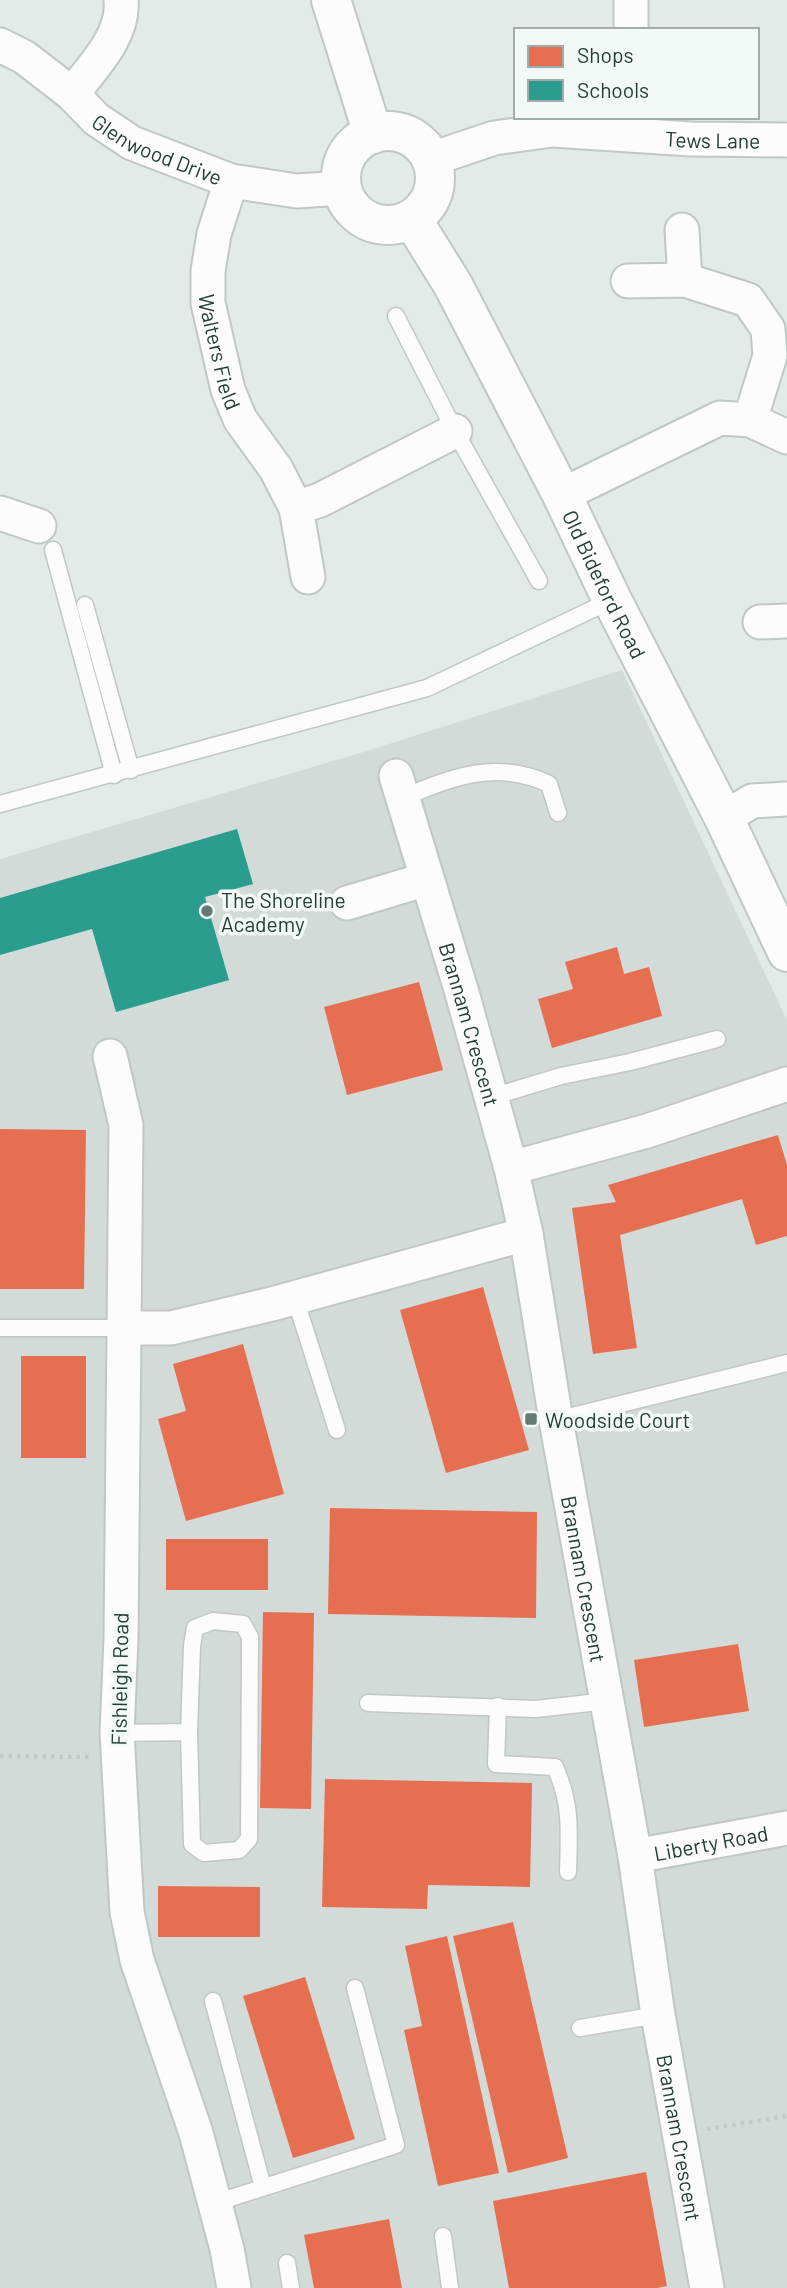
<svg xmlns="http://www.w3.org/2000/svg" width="787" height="2288" viewBox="0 0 787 2288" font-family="Barlow,sans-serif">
  <rect width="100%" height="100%" fill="#e4eae7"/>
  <!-- built -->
  <polygon fill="#d2dbd7" points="622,670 787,1020 787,2288 0,2288 0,859 367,751"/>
  <!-- shops -->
  <g fill="#e76f51">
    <polygon points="617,947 624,974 649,967 662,1016 552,1048 538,999 573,989 565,962"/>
    <polygon points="419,982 443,1070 347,1095 324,1007"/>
    <polygon points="0,1129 86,1130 84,1289 0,1289"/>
    <polygon points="778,1135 787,1165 787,1236 756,1245 742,1199 620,1235 637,1348 593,1354 572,1208 616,1202 608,1185"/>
    <polygon points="483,1287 529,1450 446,1473 400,1310"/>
    <polygon points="243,1344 284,1494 186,1521 158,1419 186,1411 173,1364"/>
    <rect x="21" y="1356" width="65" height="102"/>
    <polygon points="330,1508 537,1512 536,1618 328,1614"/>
    <rect x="166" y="1539" width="102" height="51"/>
    <polygon points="263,1612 314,1613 311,1809 260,1808"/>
    <polygon points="738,1644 749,1711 644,1727 634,1660"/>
    <polygon points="325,1779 532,1783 530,1887 428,1885 427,1909 322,1907"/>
    <polygon points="158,1886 260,1887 260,1937 158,1937"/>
    <polygon points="513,1922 568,2158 508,2173 453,1936"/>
    <polygon points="447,1936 499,2173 438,2186 404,2030 422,2026 405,1946"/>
    <polygon points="305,1977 355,2139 293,2158 243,1996"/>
    <polygon points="646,2172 667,2286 657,2288 509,2288 493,2201"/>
    <polygon points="389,2219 402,2288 314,2288 304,2235"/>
  </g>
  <!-- schools -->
  <polygon fill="#2a9d8f" points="237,829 253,884 205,897 229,980 116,1012 92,929 0,955 0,898"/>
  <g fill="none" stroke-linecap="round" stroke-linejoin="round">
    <!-- service casing -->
    <g stroke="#c1c7c4" stroke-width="19">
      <g id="service">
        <polyline points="396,316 455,431 539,581"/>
        <polyline points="53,550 114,775"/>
        <polyline points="85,605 131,770"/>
        <path d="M403 798C452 776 498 760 549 784L558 813"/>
        <polyline points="0,804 427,688 612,600"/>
        <polyline points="492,1097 561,1076 630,1062 717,1039"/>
        <polyline points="295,1298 337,1430"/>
        <polyline points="0,1328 122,1328"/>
        <polyline points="556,1420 787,1363"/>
        <polyline points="368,1703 536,1709 607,1701"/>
        <path d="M498 1706 496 1764 555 1767C572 1805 569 1831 568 1872"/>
        <polyline points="117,1733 189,1732 192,1646 195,1628 213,1621 243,1624 250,1637 249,1839 239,1850 204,1853 192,1844 189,1732"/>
        <polyline points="213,2001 263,2187"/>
        <polyline points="580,2028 658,2015"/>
        <polyline points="215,2203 396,2145 355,1988"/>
        <polyline points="443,2236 450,2288"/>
        <polyline points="287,2263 291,2288"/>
      </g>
    </g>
    <!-- minor casing -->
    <g stroke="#c1c7c4" stroke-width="37">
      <g id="minor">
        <polyline points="631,0 631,30"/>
        <path id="s1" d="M0 45 24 57 72 94 96 119 132 143 231 181 297 191 342 188"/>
        <path d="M72 94C92 68 125 35 121 0"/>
        <path id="s2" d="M432 159 494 138 552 130 691 139 787 140"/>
        <path id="s3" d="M231 181 214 234 208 271V303L228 390 240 419 276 469 296 508 308 577"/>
        <polyline points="682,230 685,280"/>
        <polyline points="628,281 685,280 748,300 768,329 770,356 750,420"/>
        <polyline points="562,495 720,418 750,420 787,437"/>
        <polyline points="296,508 320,500 455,431"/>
        <polyline points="0,513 39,526"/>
        <polyline points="760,622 787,621"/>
        <path id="s4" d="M396 776 462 993 511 1168 526 1234 556 1420 635 1856 658 2015 707 2288"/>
        <polyline points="724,818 752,801 787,799"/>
        <polyline points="347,903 427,879"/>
        <polyline points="110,1056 126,1125 121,1639 117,1733 127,1912 137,1960 196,2133 227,2249 234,2288"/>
        <polyline points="511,1168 647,1131 787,1084"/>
        <polyline points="122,1328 171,1328 272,1304 526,1234"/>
        <path id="s5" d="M635 1856 787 1828"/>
      </g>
    </g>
    <!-- tertiary casing -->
    <g stroke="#c1c7c4" stroke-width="42">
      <g id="tertiary">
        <polyline points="331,0 373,134"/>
        <circle cx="388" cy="178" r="47"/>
        <path id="s6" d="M412 219 453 285 562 495 612 600 724 818 787 952"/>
      </g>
    </g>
    <!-- path -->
    <g stroke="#c1cac7" stroke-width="4.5" stroke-dasharray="3.5 5" stroke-linecap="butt">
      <polyline points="0,1756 90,1757"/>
      <polyline points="707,2129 787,2116"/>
    </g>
    <!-- service -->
    <use href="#service" stroke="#fbfcfb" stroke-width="16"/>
    <!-- minor -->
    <use href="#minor" stroke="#fbfcfb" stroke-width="33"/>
    <!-- tertiary -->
    <use href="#tertiary" stroke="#fbfcfb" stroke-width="38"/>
  </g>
  <!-- markers -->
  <g fill="#667a75" stroke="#f3f9f6" stroke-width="2.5">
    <circle cx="207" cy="911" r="7"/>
    <rect x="524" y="1412" width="14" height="14" rx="3.5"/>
  </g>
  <g text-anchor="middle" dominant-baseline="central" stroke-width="7" stroke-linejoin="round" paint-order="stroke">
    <!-- street labels -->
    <g font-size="21" fill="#223d37" stroke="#f3f9f6">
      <text stroke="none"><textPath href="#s2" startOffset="285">Tews Lane</textPath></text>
      <text stroke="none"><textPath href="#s1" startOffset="191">Glenwood Drive</textPath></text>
      <text stroke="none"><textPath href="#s3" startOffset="175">Walters Field</textPath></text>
      <text stroke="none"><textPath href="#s6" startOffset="413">Old Bideford Road</textPath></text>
      <text stroke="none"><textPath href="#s4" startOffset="259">Brannam Crescent</textPath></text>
      <text stroke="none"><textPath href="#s4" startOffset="826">Brannam Crescent</textPath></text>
      <text transform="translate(119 1679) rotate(-89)">Fishleigh Road</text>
      <text stroke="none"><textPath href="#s5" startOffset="77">Liberty Road</textPath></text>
      <text stroke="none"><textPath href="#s4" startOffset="1393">Brannam Crescent</textPath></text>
    </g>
    <!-- poi labels -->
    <g font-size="21" fill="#223d37" stroke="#f3f9f6" text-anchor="start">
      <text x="221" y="899">The Shoreline<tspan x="221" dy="24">Academy</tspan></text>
      <text x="545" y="1419">Woodside Court</text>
    </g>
  </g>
  <!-- legend -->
  <rect x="514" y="28" width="245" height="91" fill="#f3f9f6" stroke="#9faeaa" stroke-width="2"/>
  <rect x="528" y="46" width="35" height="21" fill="#e76f51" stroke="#9faeaa" stroke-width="2"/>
  <text x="577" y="63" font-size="21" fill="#223d37">Shops</text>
  <rect x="528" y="80" width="35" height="21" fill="#2a9d8f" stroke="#9faeaa" stroke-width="2"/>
  <text x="577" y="98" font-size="21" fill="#223d37">Schools</text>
</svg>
